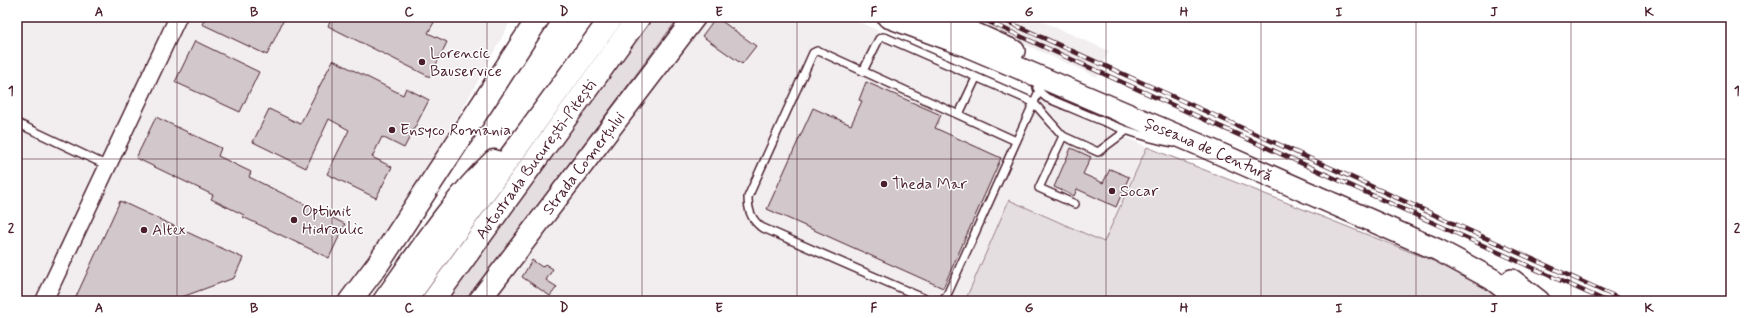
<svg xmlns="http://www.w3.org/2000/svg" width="1748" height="318" viewBox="0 0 1748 318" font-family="Mynerve,sans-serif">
  <rect width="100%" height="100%" fill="#fff"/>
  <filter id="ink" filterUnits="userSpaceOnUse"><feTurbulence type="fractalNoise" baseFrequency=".025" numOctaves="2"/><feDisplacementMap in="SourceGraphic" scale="8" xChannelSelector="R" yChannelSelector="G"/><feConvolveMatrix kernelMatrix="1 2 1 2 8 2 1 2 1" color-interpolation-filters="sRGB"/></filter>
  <g filter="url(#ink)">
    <!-- built -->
    <g fill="#f2eeef">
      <polygon points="17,17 513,17 466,103 386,234 342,301 17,301"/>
      <polygon points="710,17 847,17 1052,105 1147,147 1104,242 1009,200 965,301 494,301 702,24"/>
      <polygon points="963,17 1044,17 1041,21 1109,51 1097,77"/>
    </g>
    <!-- green -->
    <g fill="#e5dee0" stroke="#987e86">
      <polygon points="650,17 679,17 466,301 445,301"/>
      <polygon points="1147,147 1476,278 1505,301 965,301 1009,200 1104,242"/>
    </g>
    <!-- building -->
    <g fill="#d2c7cb" stroke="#4a1f2b">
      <polygon points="206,17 285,17 267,55 202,24"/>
      <polygon points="332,17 437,17 428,33 447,42 430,77 328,26"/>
      <polygon points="716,17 756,46 742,64 702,36"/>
      <polygon points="195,41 259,72 240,112 175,82"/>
      <polygon points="333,60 403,95 406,88 429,100 404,148 382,137 372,157 392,167 376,198 327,174 349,130 329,119 306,168 253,142 269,109 300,124"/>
      <polygon points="866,82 941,115 935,128 1001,158 943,288 767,209 813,108 851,125 862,101 859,100"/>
      <polygon points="156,117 221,148 218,156 251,172 249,177 345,224 329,258 243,217 244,215 211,199 213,195 136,158"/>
      <polygon points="1071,148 1091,157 1083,174 1103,183 1110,169 1129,177 1116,207 1077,189 1074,196 1054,187"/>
      <polygon points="120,201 243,258 234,278 171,301 74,301"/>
      <polygon points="532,260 542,267 545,264 553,269 546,280 557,287 550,296 522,277"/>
    </g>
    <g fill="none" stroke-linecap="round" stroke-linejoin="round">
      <!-- service casing -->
      <g stroke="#4a1f2b" stroke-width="10">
        <g id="service">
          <polyline points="863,71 879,39 883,37 887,38 1033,102 1063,136 1098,152 1126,131"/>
          <path d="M1037 88 1042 94 1047 98C1089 115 1129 135 1174 143"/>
          <polyline points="959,114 976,78"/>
          <polyline points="17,123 108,166"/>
          <polyline points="1063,136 1039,188 1075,204"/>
          <path d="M930 301 761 227C751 219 748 210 748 197L813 53 817 51 821 52 1016 141"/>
          <polyline points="941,301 947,295 1039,91"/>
        </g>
      </g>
      <!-- tertiary casing -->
      <g stroke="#4a1f2b" stroke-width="19">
        <polyline id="tertiary" points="44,301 178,17"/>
      </g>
      <!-- primary casing -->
      <g stroke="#4a1f2b" stroke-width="24">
        <g id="primary">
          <path id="s1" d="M888 17 967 46 1200 145 1438 250 1492 279 1520 301"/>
          <polyline points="938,17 1014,51"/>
          <polyline points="1512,280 1539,301"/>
          <path id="s2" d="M479 301 695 17"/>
        </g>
      </g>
      <!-- motorway casing -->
      <g stroke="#4a1f2b" stroke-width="25">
        <g id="motorway">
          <polyline points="350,301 378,264 539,17"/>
          <path d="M384 301C419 253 451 202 494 161"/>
          <polyline points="405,301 612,17"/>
          <path id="s3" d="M433 301 639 17"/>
        </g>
      </g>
      <!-- service -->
      <use href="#service" stroke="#fff" stroke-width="7"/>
      <!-- tertiary -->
      <use href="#tertiary" stroke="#fff" stroke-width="16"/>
      <!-- primary -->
      <use href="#primary" stroke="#fff" stroke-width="21"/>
      <!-- motorway -->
      <use href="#motorway" stroke="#fff" stroke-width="22"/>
      <!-- rail casing -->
      <g stroke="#4a1f2b" stroke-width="4.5">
        <g id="rail">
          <polyline points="978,17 1606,301"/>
          <polyline points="997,17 1625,301"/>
        </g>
      </g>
      <!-- rail -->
      <use href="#rail" stroke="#fff" stroke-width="3" stroke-dasharray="9" stroke-linecap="butt"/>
    </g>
  </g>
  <!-- grid -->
  <path fill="none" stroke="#4a1f2b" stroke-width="1" stroke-opacity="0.55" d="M177 17V301M332 17V301M487 17V301M642 17V301M797 17V301M951 17V301M1106 17V301M1261 17V301M1416 17V301M1571 17V301M17 159H1731"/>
  <!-- markers -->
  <g fill="#4a1f2b" stroke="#fff" stroke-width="1.5">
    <circle cx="422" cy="62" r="4"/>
    <circle cx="392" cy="130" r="4"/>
    <circle cx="884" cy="184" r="4"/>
    <circle cx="1112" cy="191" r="4"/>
    <circle cx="294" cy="220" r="4"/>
    <circle cx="144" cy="230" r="4"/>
  </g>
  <g text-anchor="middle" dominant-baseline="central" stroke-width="3" stroke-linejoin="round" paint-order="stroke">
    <!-- poi labels -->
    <g font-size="16" fill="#4a1f2b" stroke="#fff" text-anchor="start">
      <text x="430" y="53">Lorencic<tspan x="430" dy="18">Bauservice</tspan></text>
      <text x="400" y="130">Ensyco Romania</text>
      <text x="892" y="184">Theda Mar</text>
      <text x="1120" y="191">Socar</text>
      <text x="302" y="211">Optimit<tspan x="302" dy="18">Hidraulic</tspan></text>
      <text x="152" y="230">Altex</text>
    </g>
    <!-- street labels -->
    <g font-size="16" fill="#4a1f2b" stroke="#fff">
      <text stroke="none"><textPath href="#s1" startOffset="347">Șoseaua de Centură</textPath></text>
      <text stroke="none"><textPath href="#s3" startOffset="175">Autostrada București-Pitești</textPath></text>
      <text stroke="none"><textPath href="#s2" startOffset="173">Strada Comerțului</textPath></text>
    </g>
  </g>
  <!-- margin -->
  <rect width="1748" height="318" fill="none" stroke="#fff" stroke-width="44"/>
  <rect x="22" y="22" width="1704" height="274" fill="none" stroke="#4a1f2b" stroke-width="1.5"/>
  <g font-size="13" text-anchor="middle" font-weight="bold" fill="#4a1f2b">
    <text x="99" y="16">A</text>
    <text x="254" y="16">B</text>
    <text x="409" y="16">C</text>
    <text x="564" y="16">D</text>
    <text x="719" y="16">E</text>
    <text x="874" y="16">F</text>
    <text x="1029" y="16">G</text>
    <text x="1184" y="16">H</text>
    <text x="1339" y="16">I</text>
    <text x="1494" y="16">J</text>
    <text x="1649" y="16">K</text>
    <text x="11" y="95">1</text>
    <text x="1737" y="95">1</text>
    <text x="11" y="232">2</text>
    <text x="1737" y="232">2</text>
    <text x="99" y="312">A</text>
    <text x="254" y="312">B</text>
    <text x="409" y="312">C</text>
    <text x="564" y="312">D</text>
    <text x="719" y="312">E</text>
    <text x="874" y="312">F</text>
    <text x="1029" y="312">G</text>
    <text x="1184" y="312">H</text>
    <text x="1339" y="312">I</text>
    <text x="1494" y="312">J</text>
    <text x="1649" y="312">K</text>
  </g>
</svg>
